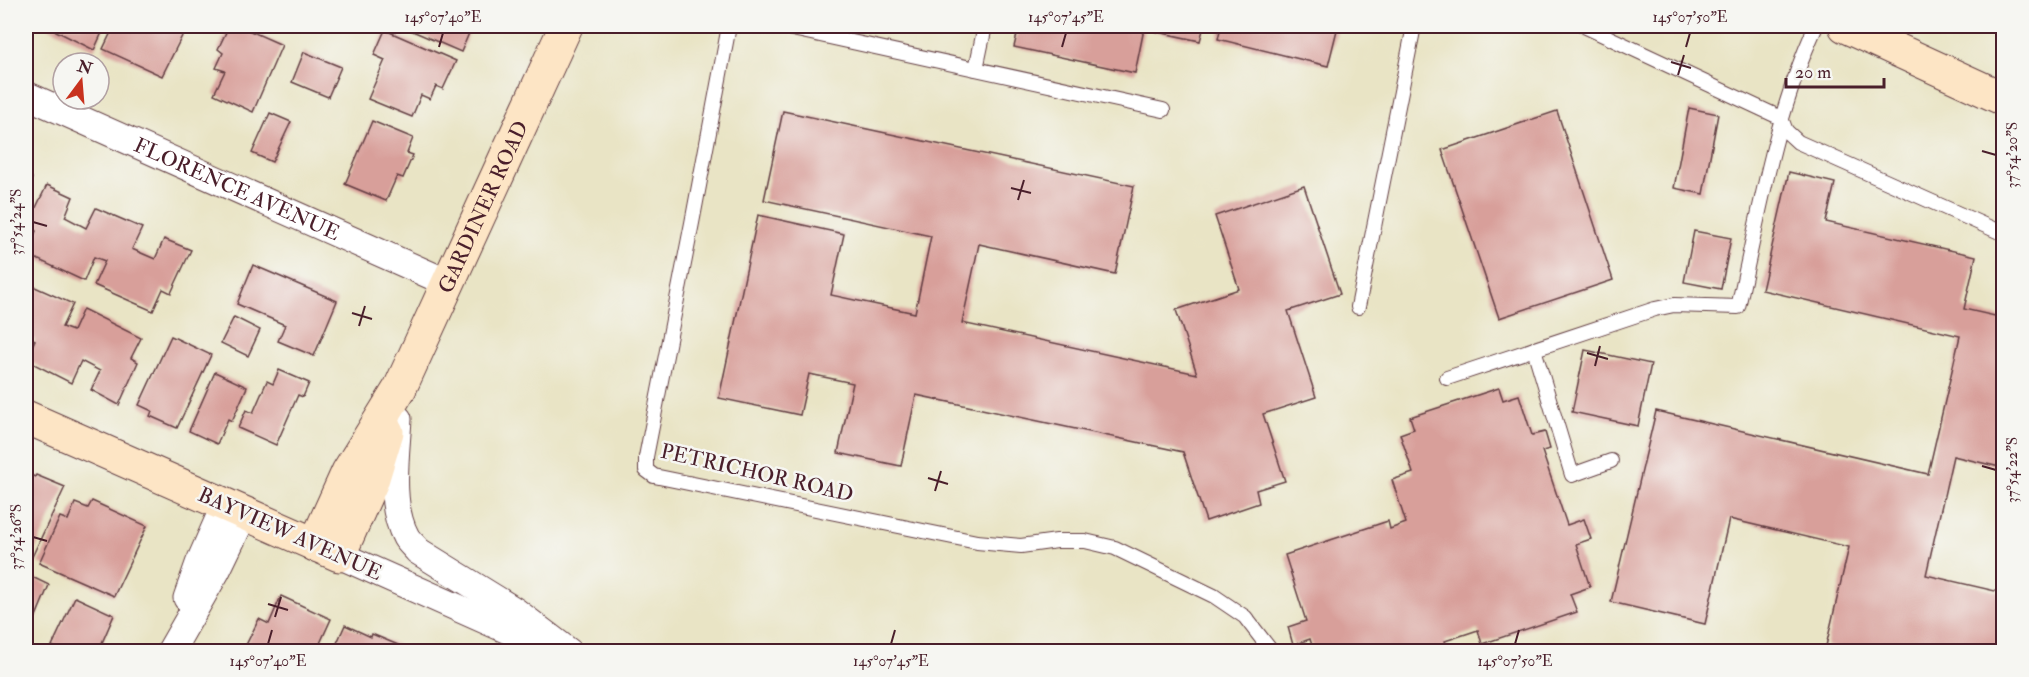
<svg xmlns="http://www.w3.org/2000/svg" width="2029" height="677" viewBox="0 0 2029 677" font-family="'IM FELL Double Pica',serif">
  <rect width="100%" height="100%" fill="#f6f6f2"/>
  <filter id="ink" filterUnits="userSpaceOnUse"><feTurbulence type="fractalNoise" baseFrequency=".0167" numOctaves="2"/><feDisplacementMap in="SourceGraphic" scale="12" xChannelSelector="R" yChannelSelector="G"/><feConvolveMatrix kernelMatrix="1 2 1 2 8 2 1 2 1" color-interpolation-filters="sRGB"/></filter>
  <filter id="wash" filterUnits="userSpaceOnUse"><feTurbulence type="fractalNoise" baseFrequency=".008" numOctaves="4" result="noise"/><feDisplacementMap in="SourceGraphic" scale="24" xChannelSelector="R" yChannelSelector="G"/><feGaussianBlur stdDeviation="1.35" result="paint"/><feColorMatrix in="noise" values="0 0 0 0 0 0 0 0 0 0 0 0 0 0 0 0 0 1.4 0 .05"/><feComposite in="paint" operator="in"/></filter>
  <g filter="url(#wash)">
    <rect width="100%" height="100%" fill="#e9e4c5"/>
    <g id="blocks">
      <!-- building -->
      <g fill="#d89f9a">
        <polygon points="46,26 105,26 94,50"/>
        <polygon points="114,26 187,26 162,76 103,49"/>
        <polygon points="229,26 239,26 282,45 253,112 214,94 225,71 216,68 223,53 218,49"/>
        <polygon points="401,26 472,26 461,52"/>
        <polygon points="931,26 963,26 961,33"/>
        <polygon points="1019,26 1204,26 1200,41 1144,29 1135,73 1014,47"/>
        <polygon points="1221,26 1338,26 1328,66 1218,39"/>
        <polygon points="385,30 456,61 443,89 436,86 430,99 421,95 412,117 368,99 385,60 374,55"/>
        <polygon points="304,52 341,67 328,97 292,82"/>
        <polygon points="1689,108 1718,114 1703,194 1674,188"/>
        <polygon points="783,111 1134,186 1115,274 979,244 962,323 1197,374 1176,310 1239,289 1215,216 1304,186 1340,294 1288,311 1316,397 1263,414 1285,481 1256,490 1259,503 1206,521 1183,452 916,395 901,466 838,453 853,383 809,374 800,415 719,398 758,215 844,234 831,295 915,313 931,236 764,200"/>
        <polygon points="1557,111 1613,280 1499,318 1442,150"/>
        <polygon points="270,113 291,122 272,162 252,153"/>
        <polygon points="372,121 413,138 407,153 413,155 403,178 397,176 386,201 345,184"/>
        <polygon points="1789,172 1835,183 1826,222 1976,256 1964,309 2004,318 2004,468 1953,456 1926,575 2004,593 2004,652 1851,652 1826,646 1849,547 1729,519 1705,624 1611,602 1656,411 1928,474 1960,336 1762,290"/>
        <polygon points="26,175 32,178 26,193"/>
        <polygon points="47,185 73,197 65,217 86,228 96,208 142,228 132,249 155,259 164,239 191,250 171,293 163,289 153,311 94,285 105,261 94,257 84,281 26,254 36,231 27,226"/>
        <polygon points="1694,231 1731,238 1721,289 1684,282"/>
        <polygon points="253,265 337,301 314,356 278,341 285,325 237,304"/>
        <polygon points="26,283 73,304 62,327 73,331 83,309 141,338 131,358 138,362 119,405 91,390 100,371 81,361 71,383 26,360 35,340 26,336"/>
        <polygon points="234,317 260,330 248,356 221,343"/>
        <polygon points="171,336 211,355 177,428 150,416 152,411 139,405"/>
        <polygon points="1585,350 1651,364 1638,426 1572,412"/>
        <polygon points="279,370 309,383 303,397 298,395 276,445 238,428 246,410 253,413 267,381 273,384"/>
        <polygon points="215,372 247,387 232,421 228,419 217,444 189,431"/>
        <polygon points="1499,388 1503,400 1519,395 1532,435 1545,432 1550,449 1542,451 1567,525 1584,519 1591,539 1576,544 1590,587 1570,594 1577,612 1482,644 1478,630 1445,641 1448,652 1314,652 1310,639 1293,645 1288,627 1306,621 1285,555 1388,521 1390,529 1406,523 1392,480 1413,473 1400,434 1414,429 1410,417"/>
        <polygon points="26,473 35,477 36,475 65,487 31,559 26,556"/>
        <polygon points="92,501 147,526 114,596 39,563 60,517 68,520 75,503 88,508"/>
        <polygon points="26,574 49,585 29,633 26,631"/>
        <polygon points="281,596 331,619 316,652 256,652 245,647 259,619 269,624"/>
        <polygon points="75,597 114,615 98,652 64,652 52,646"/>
        <polygon points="345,625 371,637 372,634 398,645 395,652 333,652"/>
      </g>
    </g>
  </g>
  <g filter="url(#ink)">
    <use href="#blocks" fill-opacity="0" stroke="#623d42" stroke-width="1.5"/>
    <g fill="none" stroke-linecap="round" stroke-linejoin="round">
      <!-- lane casing -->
      <g stroke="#623d42" stroke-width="16">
        <g id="lane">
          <polyline points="729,26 692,223 646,457 646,470 654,476 977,542 1021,546 1057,541 1085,541 1115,548 1214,596 1245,617 1272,652"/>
          <polyline points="779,26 1163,110"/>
          <polyline points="1584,26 1781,118 1786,131 1798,142 2004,234"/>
          <polyline points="976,69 985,26"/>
          <polyline points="1358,307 1414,26"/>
          <polyline points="1534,349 1572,475 1611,461"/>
          <path d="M1447 378 1655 309 1674 305 1738 307C1760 212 1775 114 1816 26"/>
        </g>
      </g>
      <!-- street casing -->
      <g stroke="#623d42" stroke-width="29">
        <g id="street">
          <path id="s1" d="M26 95 448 283"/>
          <path d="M398 419C396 455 388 504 406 537 409 542 414 546 418 551L515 611 569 652"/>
          <polyline points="339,555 546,647"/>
          <polyline points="187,598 199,564 225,505"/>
          <polyline points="170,652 217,570 244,514"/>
        </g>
      </g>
      <!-- secondary casing -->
      <g stroke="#623d42" stroke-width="35">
        <g id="secondary">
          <polyline points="1845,26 2004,99"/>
          <polyline points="26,417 339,555 372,481 387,432"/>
          <path id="s2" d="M315 545 348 472 400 388 566 26"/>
        </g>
      </g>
      <!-- lane -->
      <use href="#lane" stroke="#fff" stroke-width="14"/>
      <!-- street -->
      <use href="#street" stroke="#fff" stroke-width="27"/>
      <!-- secondary -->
      <use href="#secondary" stroke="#fde5c5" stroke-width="33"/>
    </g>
  </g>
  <!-- ticks -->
  <path fill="none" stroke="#4a1f2b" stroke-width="2" d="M439 47 443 33M1062 47 1066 33M1686 47 1690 33M1671 62 1691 68M1678 75 1684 55M1982 151 1996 155M1011 188 1031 193M1018 200 1024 180M33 222 47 226M352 313 372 319M359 326 365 306M1587 353 1608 359M1595 366 1600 346M1982 466 1996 470M928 478 948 484M935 491 941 471M33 537 47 541M268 604 288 610M275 617 281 597M268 644 272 630M891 644 895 630M1515 644 1519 630"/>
  <g text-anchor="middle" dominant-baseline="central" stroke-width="5" stroke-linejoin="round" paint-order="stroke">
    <!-- street labels -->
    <g font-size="21" fill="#4a1f2b" stroke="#f6f6f2">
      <text stroke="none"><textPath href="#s1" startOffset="231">FLORENCE AVENUE</textPath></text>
      <text stroke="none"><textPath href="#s2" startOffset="378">GARDINER ROAD</textPath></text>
      <text transform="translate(757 473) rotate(13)">PETRICHOR ROAD</text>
      <text transform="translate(290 534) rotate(24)">BAYVIEW AVENUE</text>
    </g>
  </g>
  <!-- margin -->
  <rect width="2029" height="677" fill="none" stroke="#f6f6f2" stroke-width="66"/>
  <!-- north arrow -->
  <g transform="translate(81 81) rotate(16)"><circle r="28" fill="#f6f6f2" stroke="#b1a0a2" stroke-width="1.5"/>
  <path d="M0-4.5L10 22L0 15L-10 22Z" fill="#c8321e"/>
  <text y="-9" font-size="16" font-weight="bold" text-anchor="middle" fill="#4a1f2b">N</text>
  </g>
  <!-- scale -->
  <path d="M1786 78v9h98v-9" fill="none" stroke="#4a1f2b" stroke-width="3"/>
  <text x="1795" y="78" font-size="18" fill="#4a1f2b" stroke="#f6f6f2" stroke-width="4.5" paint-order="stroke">20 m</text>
  <rect x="33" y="33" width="1963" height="611" fill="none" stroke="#4a1f2b" stroke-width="2"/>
  <g font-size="15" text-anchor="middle" fill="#4a1f2b">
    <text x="443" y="22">145°07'40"E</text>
    <text x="1066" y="22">145°07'45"E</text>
    <text x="1690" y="22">145°07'50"E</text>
    <text transform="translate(2012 155) rotate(-90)" y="5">37°54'20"S</text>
    <text transform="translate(16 222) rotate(-90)" y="5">37°54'24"S</text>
    <text transform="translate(2012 470) rotate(-90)" y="5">37°54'22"S</text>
    <text transform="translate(16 537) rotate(-90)" y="5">37°54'26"S</text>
    <text x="268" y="666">145°07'40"E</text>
    <text x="891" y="666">145°07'45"E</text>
    <text x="1515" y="666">145°07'50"E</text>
  </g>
</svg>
